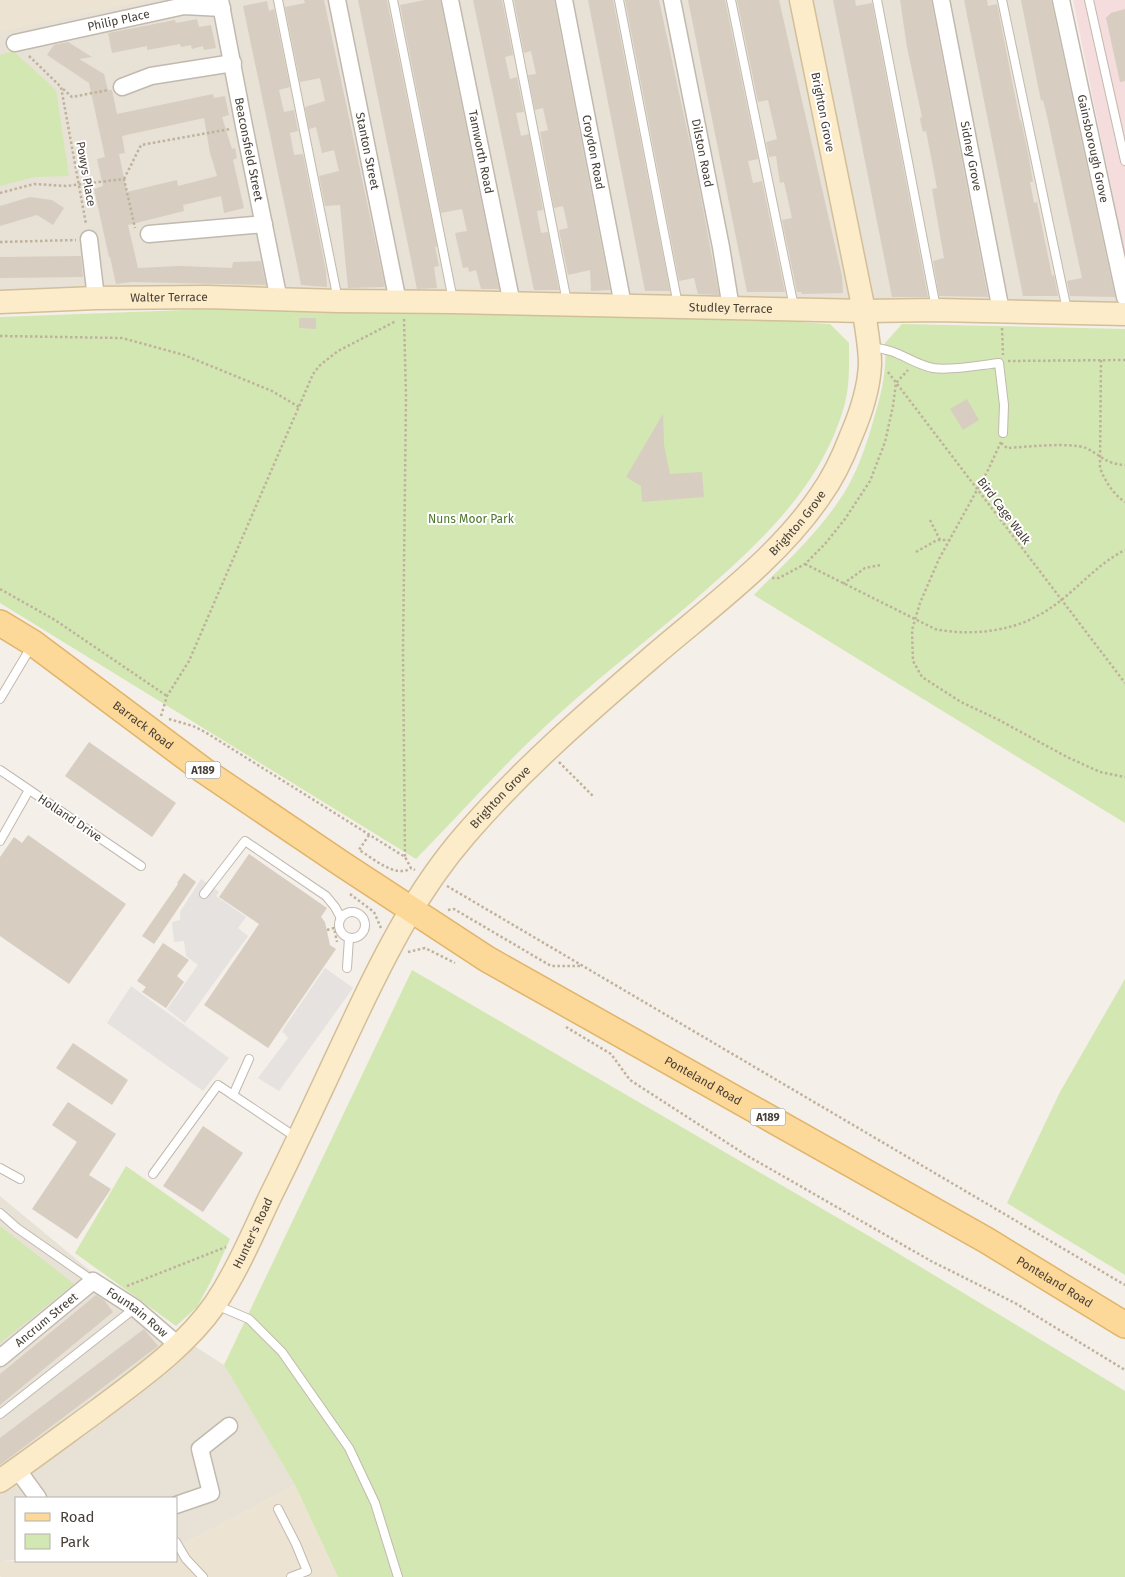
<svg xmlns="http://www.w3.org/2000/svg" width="1125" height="1577" viewBox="0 0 1125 1577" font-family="'Fira Sans',sans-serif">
  <rect width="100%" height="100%" fill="#f4efe8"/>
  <!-- residential -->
  <g fill="#e7e1d6">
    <polygon points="0,0 1068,0 1125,308 0,295"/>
    <polygon points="0,1196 135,1308 224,1365 295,1485 176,1548 176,1498 16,1498 16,1560 0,1561"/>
  </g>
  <!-- education -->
  <g fill="#ece3d2">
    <polygon points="0,0 150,0 0,32"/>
    <polygon points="295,1485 338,1577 1,1577 0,1576 0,1561 176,1561 176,1548"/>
  </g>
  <!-- medical -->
  <polygon fill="#f4dddc" points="1073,0 1125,0 1125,256"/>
  <!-- green -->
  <g fill="#d3e7b2">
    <polygon points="13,51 56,90 69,176 34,177 0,186 0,55"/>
    <path d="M212 309 440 313 618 311 830 324 849 343C849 363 850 383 845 403 825 478 772 531 716 581 663 629 604 672 551 721 504 764 461 813 416 859L0 603V317Z"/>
    <path d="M902 324 1125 329V823L754 595C783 565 815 536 838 502 856 477 866 447 874 418 882 392 887 370 885 343Z"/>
    <polygon points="412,970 886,1246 1125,1391 1125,1577 338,1577 295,1485 224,1365"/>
    <polygon points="1125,979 1125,1275 1007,1203 1060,1092"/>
    <polygon points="126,1166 230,1239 210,1283 197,1307 176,1326 75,1253"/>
    <polygon points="0,1226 74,1284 0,1343"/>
  </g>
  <!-- parking -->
  <g fill="#e5e2e0">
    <polygon points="201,879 219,892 216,896 246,917 238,928 248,936 185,1023 167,1009 198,965 186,956 184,941 174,942 172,922 180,920 180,912"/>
    <polygon points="325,968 353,988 279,1091 258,1078 288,1038 282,1031"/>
    <polygon points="131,986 229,1058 203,1091 107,1023"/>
  </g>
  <!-- building -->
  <g fill="#d8cdc1" fill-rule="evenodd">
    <polygon points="304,0 324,0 385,287 348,288 340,205 325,206 319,176 339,171 334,150 322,153 316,127 309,129 305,107 325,101 320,78 300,82 285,7 305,3"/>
    <polygon points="358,0 387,0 437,246 435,247 439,266 434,267 437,288 417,289"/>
    <polygon points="425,0 440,0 499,289 481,289 476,270 469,272 468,267 463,268 455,233 467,231 462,209 441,213 400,5"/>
    <polygon points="473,0 502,0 513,55 505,57 510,79 517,77 524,112 516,113 521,136 529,134 543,210 537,211 541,233 548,232 559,290 534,290"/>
    <polygon points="514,0 554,0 610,290 591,291 590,270 568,275 559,230 568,228 563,206 554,208 540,132 548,130 543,108 535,110 528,75 536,74 531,51 524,53"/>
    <polygon points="588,0 613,0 670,291 645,291"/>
    <polygon points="625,0 659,0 697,176 719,295 698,294 694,278 679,281"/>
    <polygon points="688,0 725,0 758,159 748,161 753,183 762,181 785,292 747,292"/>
    <polygon points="737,0 779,0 842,276 843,293 802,294 801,292 797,292 782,220 792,218 784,182 780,183 776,156 769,157 766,142 777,139 768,100 758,102"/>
    <polygon points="833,0 855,0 856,6 872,3 928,297 892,297"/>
    <polygon points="900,0 931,0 988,297 939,296 933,261 944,258 932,189 937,188 926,131 923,132 921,124 920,118 922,117 907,47"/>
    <polygon points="964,0 987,0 988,6 997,4 1020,121 1021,120 1029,158 1033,182 1030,182 1034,203 1037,202 1052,276 1054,275 1058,296 1023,296"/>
    <polygon points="1021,0 1051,0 1115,297 1070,296 1067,281 1082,278 1047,116 1043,100 1041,101"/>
    <polygon points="267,1 269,11 274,9 290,87 279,90 284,112 294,110 298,131 290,133 294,155 303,154 326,271 327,287 301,285 298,269 243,6"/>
    <polygon points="1125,9 1125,81 1120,82 1106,18 1111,13"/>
    <polygon points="197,19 199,27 211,25 216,48 204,50 203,46 192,49 191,45 181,47 180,44 147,50 147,46 112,53 108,33 175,20 176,23"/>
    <path d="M68 42 92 57 79 59 104 74 108 90H112L117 114 213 94 214 98 225 96 229 115 222 117 232 149 235 148 237 158 233 160 244 208 224 213 221 196 183 205 184 211 128 225 138 268 179 266 232 268 233 262 261 261 266 285 132 282 116 284 110 257H109L94 189 103 186 97 159 105 157 89 83 47 55 54 45ZM204 118 210 153 217 176 178 186 177 180 127 192 119 154 125 153 122 136Z"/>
    <polygon points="30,197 52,200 64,208 53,225 37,215 0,226 0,206"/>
    <polygon points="81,256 83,277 0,278 0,257"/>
    <polygon points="299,318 316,318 316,329 299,328"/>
    <polygon points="967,399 979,420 963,430 950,409"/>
    <polygon points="663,414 664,445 670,474 702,472 704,497 642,502 641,486 626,477"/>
    <polygon points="89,742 176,803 152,837 65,776"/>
    <polygon points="28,835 126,904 69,984 0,936 0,857 14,837 22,843"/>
    <polygon points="249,854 327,908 321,917 325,922 330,945 336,949 268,1048 204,1005 259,924 219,897"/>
    <polygon points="184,873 196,882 154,944 142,936 178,884 177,883"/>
    <polygon points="163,943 189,960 177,976 184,982 166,1008 142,992 146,987 137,981"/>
    <polygon points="73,1043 128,1080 112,1105 56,1068"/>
    <polygon points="68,1102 116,1134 89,1175 111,1189 77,1239 32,1209 77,1142 52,1125"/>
    <polygon points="203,1126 243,1153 203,1212 163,1186"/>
    <polygon points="96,1295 104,1300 113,1312 0,1405 0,1374"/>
    <polygon points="144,1329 158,1346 0,1465 0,1438"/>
  </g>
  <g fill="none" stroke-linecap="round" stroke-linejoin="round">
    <!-- lane casing -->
    <g stroke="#c2b9ae" stroke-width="10">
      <g id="lane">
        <polyline points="278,0 338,300"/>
        <polyline points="393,0 453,300"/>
        <polyline points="508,0 567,302"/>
        <polyline points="619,0 678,305"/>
        <polyline points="731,0 794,307"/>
        <polyline points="877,0 936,308"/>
        <polyline points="1002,0 1067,310"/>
        <polyline points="1089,0 1125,161"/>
        <path d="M871 348C898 348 909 363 933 368 951 371 980 365 999 363L1004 405 1003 433"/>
        <polyline points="0,699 31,647"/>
        <polyline points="0,770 141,866"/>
        <polyline points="0,841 29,790"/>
        <polyline points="204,894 245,841 326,896 335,907 341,918"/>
        <circle cx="352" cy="925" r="13"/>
        <polyline points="347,968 349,938"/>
        <polyline points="233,1095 249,1059"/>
        <polyline points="0,1168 20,1179"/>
        <polyline points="153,1174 218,1085 297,1138"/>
        <polyline points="0,1213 17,1228 93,1281"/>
        <polyline points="216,1305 249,1319 282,1352 349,1448 375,1503 398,1577"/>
        <polyline points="0,1414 135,1308"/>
        <polyline points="278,1509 296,1544 307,1571 291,1577"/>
        <polyline points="176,1542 186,1559 203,1577"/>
      </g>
    </g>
    <!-- street casing -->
    <g stroke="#c2b9ae" stroke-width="19">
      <g id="street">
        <path id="s1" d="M220 0 244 126 279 300"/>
        <path id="s2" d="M337 0 398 302"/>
        <path id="s3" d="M450 0 512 304"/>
        <path id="s4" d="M564 0 623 305"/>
        <path id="s5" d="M672 0 721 247 731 308"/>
        <path id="s6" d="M941 0 1001 311"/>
        <path id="s7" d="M1061 0 1125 297"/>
        <path id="s8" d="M15 43 184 6 222 8"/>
        <polyline points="122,87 151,76 233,63"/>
        <polyline points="149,234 264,224"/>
        <polyline points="89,239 96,298"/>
        <path id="s9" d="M0 1358 93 1281 135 1308 178 1345"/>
        <polyline points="17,1469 38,1498"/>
        <polyline points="176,1505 211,1493 200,1449 229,1426"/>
      </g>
    </g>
    <!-- secondary casing -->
    <g stroke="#d2bf99" stroke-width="25">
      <g id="secondary">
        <path id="s10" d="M0 302 96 298 207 297 338 301 453 302 864 311 936 310 1125 314"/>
        <path id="s11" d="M0 1481C33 1458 65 1434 98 1410 139 1379 185 1347 215 1304 237 1271 253 1233 270 1197 299 1139 326 1079 354 1020 385 954 418 889 466 834 522 769 587 713 652 657 709 608 778 558 820 496 833 478 843 457 851 436 861 413 869 389 870 364 870 346 866 328 864 311L801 0"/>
      </g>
    </g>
    <!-- primary casing -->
    <g stroke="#e1b469" stroke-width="28">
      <g id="primary">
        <path id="s12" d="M0 623 33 643 203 770 342 864 487 959 986 1240 1125 1325"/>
      </g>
    </g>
    <!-- path -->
    <g stroke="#c0b19c" stroke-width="2.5" stroke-dasharray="2.5 2.5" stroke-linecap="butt">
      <polyline points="29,56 61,87 86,224"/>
      <polyline points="63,89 72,97 108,90"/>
      <polyline points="124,179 141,145 230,129"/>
      <polyline points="0,193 34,184 66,186 124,179 135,228"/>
      <polyline points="0,242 76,240"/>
      <polyline points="404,319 406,397 403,651 405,857"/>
      <polyline points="1002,328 1003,355"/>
      <polyline points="0,336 122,338 184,355 272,391 299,407"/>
      <path d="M1101 360 1100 468C1105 481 1113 494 1125 502"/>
      <polyline points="1008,361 1125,360"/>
      <polyline points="888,372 1125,683"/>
      <polyline points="1001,442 988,470 939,559 920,603 912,630 913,661 922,677 961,702 997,719 1067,757 1100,772 1125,777"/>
      <path d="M1001 443 1007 448C1025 447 1071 442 1086 448 1101 455 1105 464 1125 465"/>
      <polyline points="930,520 940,540"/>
      <polyline points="916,552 937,540 951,540"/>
      <path d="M805 564 935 629C967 636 1010 632 1039 615 1071 598 1093 566 1125 550"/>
      <polyline points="772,578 779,578 805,564 825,544 845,519 870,481 885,442 893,406 896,383 908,370"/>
      <polyline points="843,584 865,568 881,565"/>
      <polyline points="0,589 55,620 167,696"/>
      <polyline points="161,716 167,696 189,661 313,374 319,366 338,351 396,321"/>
      <polyline points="169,719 193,726 205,732 405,857 411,868 415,870"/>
      <polyline points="559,762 593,796"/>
      <path d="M369 835 359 850C373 858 396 879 411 868"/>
      <polyline points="447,886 1125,1285"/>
      <polyline points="350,894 374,912 381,928"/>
      <polyline points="448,910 454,909 551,966 580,966"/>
      <polyline points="327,930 334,928 337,942"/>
      <polyline points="408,952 425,948 455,963"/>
      <polyline points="566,1027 611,1054 630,1080 746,1155 931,1261 1015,1303 1125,1370"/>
      <polyline points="127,1286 226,1247"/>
    </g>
    <!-- lane -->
    <use href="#lane" stroke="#fff" stroke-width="8"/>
    <!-- street -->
    <use href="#street" stroke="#fff" stroke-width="16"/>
    <!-- secondary -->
    <use href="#secondary" stroke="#fdecc9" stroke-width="22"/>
    <!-- primary -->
    <use href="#primary" stroke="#fcd899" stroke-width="25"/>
  </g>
  <g text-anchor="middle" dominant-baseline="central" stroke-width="4" stroke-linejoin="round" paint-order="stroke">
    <!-- shield labels -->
    <g fill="#fff" stroke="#7e7973" stroke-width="1">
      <rect x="185.5" y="761.5" width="35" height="17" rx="4"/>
      <rect x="750.5" y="1108.5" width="35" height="17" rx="4"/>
    </g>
    <g font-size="11" font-weight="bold" fill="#473f37">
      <text x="203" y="770">A189</text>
      <text x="768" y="1117">A189</text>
    </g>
    <!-- street labels -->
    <g font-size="12" fill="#473f37" stroke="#fff">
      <text stroke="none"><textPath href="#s8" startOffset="106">Philip Place</textPath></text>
      <text transform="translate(823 112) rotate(79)">Brighton Grove</text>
      <text stroke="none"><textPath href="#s7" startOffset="152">Gainsborough Grove</textPath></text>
      <text stroke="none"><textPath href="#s1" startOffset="152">Beaconsfield Street</textPath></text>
      <text stroke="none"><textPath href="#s2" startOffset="154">Stanton Street</textPath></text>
      <text stroke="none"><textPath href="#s3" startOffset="155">Tamworth Road</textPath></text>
      <text stroke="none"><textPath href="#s4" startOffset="155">Croydon Road</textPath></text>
      <text stroke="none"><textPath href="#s5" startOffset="156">Dilston Road</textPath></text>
      <text stroke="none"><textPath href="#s6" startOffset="159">Sidney Grove</textPath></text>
      <text transform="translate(86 174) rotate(80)">Powys Place</text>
      <text stroke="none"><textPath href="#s10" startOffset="169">Walter Terrace</textPath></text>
      <text stroke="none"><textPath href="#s10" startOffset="731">Studley Terrace</textPath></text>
      <text transform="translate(1004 511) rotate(53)">Bird Cage Walk</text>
      <text stroke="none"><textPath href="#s11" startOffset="1269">Brighton Grove</textPath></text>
      <text stroke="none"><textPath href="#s12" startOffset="176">Barrack Road</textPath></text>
      <text stroke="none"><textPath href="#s11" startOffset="864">Brighton Grove</textPath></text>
      <text transform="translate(70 818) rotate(34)">Holland Drive</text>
      <text stroke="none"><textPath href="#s12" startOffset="840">Ponteland Road</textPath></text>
      <text stroke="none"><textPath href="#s11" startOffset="360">Hunter's Road</textPath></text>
      <text stroke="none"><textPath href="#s12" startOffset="1245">Ponteland Road</textPath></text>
      <text stroke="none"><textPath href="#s9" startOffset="175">Fountain Row</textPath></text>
      <text stroke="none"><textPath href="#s9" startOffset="60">Ancrum Street</textPath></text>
    </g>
    <!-- park labels -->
    <g font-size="12" fill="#4e782b" stroke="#fff">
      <text x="471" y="519">Nuns Moor Park</text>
    </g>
  </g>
  <!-- legend -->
  <rect x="15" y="1497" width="162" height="65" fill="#ffffff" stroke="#b5b2af"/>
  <rect x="25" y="1513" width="25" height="8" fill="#fcd899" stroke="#b5b2af"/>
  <text x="60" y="1522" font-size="15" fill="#473f37">Road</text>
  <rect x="25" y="1534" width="25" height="15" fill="#d3e7b2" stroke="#b5b2af"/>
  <text x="60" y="1547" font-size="15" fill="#473f37">Park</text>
</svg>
